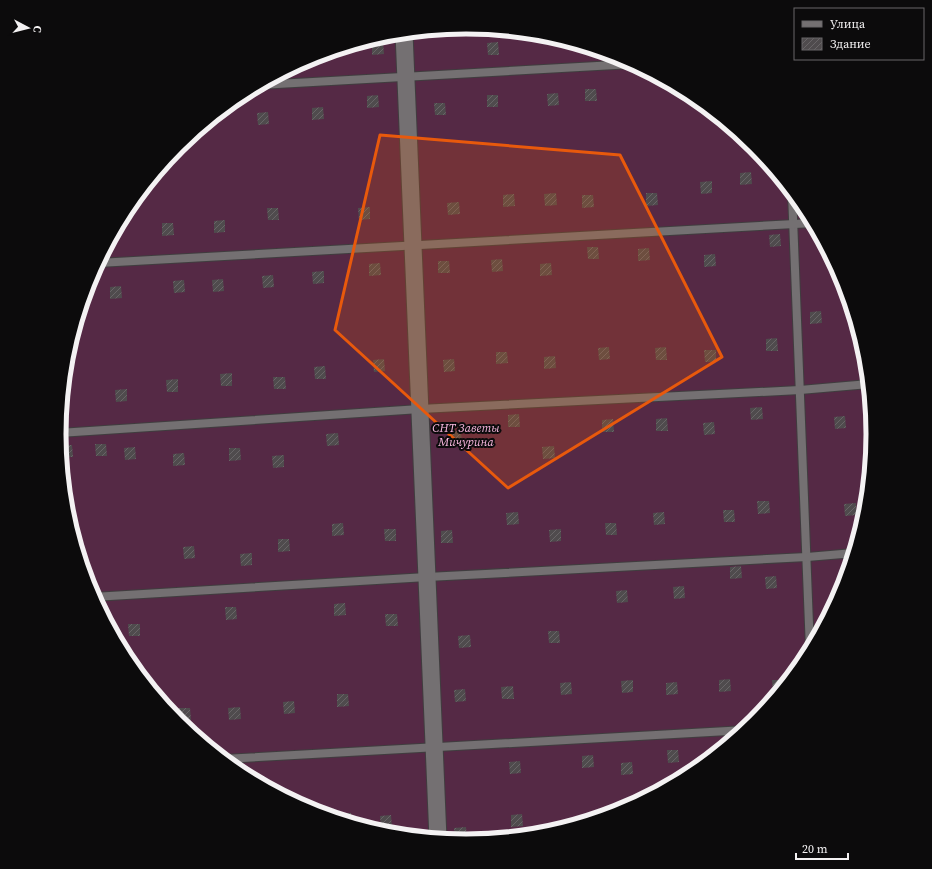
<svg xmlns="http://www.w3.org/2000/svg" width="932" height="869" viewBox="0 0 932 869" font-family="'Source Serif 4',serif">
  <defs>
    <pattern id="building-hatch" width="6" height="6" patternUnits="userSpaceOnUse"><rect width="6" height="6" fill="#4f4b4d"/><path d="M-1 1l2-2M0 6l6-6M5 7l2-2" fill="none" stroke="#696567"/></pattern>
  </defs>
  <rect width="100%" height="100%" fill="#242123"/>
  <!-- green -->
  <circle fill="#552945" cx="466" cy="434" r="406"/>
  <!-- building -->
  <g fill="url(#building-hatch)">
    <polygon points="439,30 440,36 428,37 428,31"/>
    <polygon points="383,42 384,54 372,55 372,43"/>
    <polygon points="498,42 499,55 488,55 487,43"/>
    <polygon points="585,89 596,89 597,101 585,101"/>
    <polygon points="558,93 559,105 548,106 547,94"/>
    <polygon points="378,95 379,107 367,108 367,96"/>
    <rect x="487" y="95" width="11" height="12"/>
    <polygon points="434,103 445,103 446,115 435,115"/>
    <polygon points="323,107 324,119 312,120 312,108"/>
    <polygon points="268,112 269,124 258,125 257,113"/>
    <polygon points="751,172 752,184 740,185 740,173"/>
    <polygon points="712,181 712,193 701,194 700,182"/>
    <polygon points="556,193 557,205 545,206 544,194"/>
    <polygon points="646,193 657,193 658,205 646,206"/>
    <polygon points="514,194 515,206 503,207 503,195"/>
    <polygon points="582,195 593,195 594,207 582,208"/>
    <polygon points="459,202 460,214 448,215 447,203"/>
    <polygon points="370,207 370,219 359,220 358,208"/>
    <polygon points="267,208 278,208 279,220 268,220"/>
    <polygon points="225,220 225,232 214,233 214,221"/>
    <polygon points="162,223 173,223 174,235 162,236"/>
    <polygon points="117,228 118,241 109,242 115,232"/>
    <polygon points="780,234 781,246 770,247 769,235"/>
    <polygon points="587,247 598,247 599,259 588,259"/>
    <polygon points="649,248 650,260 638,261 638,249"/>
    <polygon points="715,254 716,266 704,267 704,255"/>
    <polygon points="502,259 503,271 492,272 491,260"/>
    <polygon points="438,261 449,261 450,273 438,273"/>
    <polygon points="380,263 381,275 369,276 369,264"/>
    <polygon points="551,263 552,275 540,276 540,264"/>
    <polygon points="324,271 324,283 313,284 312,272"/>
    <polygon points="273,275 274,287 263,288 262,276"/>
    <polygon points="223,279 224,291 213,292 212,280"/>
    <polygon points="184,280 185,292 174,293 173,281"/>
    <polygon points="121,286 122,298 110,299 110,287"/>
    <polygon points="821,311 822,323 810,324 810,312"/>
    <polygon points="777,338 778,351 766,351 766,339"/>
    <polygon points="609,347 610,359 599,360 598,348"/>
    <polygon points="666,347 667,360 656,360 655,348"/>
    <polygon points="704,350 716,350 716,362 705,362"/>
    <polygon points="496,352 507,352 508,363 496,364"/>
    <polygon points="555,356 556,368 544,369 544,357"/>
    <polygon points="384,359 385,371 374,372 373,360"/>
    <polygon points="454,359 455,371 444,372 443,360"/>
    <polygon points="325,366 326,379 315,379 314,367"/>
    <polygon points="232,373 232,386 221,386 220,374"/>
    <polygon points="273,377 285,377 286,389 274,389"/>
    <polygon points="178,379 178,392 167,392 166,380"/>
    <polygon points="63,387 69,387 69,399 62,399"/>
    <polygon points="127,389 127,401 116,402 115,390"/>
    <polygon points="762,407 763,419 751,420 750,408"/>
    <polygon points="519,414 520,427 508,427 508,415"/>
    <polygon points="845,416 846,428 835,429 834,417"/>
    <polygon points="667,418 668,431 656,431 656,419"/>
    <polygon points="613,419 614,432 602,432 602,420"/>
    <polygon points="714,422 715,434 704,435 703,423"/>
    <polygon points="450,431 461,431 462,443 450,443"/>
    <polygon points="338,433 339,445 327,446 326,434"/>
    <polygon points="95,444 106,444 107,456 96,456"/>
    <polygon points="61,445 72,445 73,457 62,457"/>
    <polygon points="554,446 555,458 543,459 542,447"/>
    <polygon points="135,447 136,459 125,460 124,448"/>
    <polygon points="229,448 240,448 241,460 229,461"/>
    <polygon points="184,453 185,465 173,466 173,454"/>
    <polygon points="284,455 284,467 273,468 272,456"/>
    <polygon points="757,501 769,501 770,513 758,514"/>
    <polygon points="856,503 857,515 845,516 844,504"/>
    <polygon points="723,510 734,510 735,522 724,522"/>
    <polygon points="518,512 519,524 507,525 506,513"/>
    <polygon points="664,512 665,524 654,525 653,513"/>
    <polygon points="343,523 344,535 332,536 332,524"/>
    <polygon points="605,523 616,523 617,535 606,535"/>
    <polygon points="384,529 396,529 396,541 385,541"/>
    <polygon points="561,529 561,541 550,542 549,530"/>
    <polygon points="452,530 453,543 441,543 441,531"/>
    <polygon points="278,539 289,539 290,551 278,552"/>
    <polygon points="194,546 195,558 184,559 183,547"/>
    <polygon points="252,553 252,565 241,566 240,554"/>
    <polygon points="741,566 742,578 730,579 730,567"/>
    <polygon points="776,576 777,588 766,589 765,577"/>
    <polygon points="684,586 685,598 674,599 673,587"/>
    <polygon points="627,590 628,602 617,603 616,591"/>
    <polygon points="345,603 346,615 334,616 334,604"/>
    <polygon points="225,607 236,607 237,619 226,620"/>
    <polygon points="385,614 397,614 398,626 386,626"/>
    <polygon points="128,624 140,624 140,636 129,636"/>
    <polygon points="548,631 559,631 560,643 549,643"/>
    <polygon points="470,635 471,647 459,648 458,636"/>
    <polygon points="730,679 731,691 719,692 719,680"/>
    <polygon points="633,680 633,692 622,693 621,681"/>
    <polygon points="772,680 784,680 784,686 779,692 773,692"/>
    <polygon points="571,682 572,694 561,695 560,683"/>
    <polygon points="677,682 678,694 666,695 666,683"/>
    <polygon points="513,686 514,699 502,699 501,687"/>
    <polygon points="465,689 466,701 455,702 454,690"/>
    <polygon points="337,694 348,694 349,706 337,707"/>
    <polygon points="294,701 295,713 284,714 283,702"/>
    <polygon points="240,707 241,719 229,720 228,708"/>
    <polygon points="179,708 190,708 191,720 179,720"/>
    <polygon points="667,750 678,750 679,762 668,763"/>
    <polygon points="593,755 594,767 582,768 582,756"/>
    <polygon points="520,761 521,773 510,774 509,762"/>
    <polygon points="632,762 633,774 621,775 621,763"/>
    <polygon points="339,813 351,813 351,824 340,820"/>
    <polygon points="522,814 523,826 511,827 511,815"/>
    <polygon points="391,815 392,827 381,828 380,816"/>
    <polygon points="466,827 467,840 455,840 454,828"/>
  </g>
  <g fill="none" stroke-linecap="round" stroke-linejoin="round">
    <!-- lane casing -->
    <g stroke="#403d3f" stroke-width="10">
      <g id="lane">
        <polyline points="259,85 633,64"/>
        <polyline points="792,193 810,650"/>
        <polyline points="98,263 813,223"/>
        <polyline points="59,433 420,409 800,390 869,384"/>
        <polyline points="93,597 427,577 807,557 854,553"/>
        <polyline points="223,759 746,730"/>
      </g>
    </g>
    <!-- street casing -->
    <g stroke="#403d3f" stroke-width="19">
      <polyline id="street" points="404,33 438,839"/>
    </g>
    <!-- lane -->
    <use href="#lane" stroke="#747072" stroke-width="8"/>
    <!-- street -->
    <use href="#street" stroke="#747072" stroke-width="17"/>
  </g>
  <!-- marked area -->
  <path fill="#e8590c" fill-opacity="0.2" stroke="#e8590c" stroke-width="3" stroke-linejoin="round" d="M380 135 620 155 722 357 508 488 335 330Z"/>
  <g text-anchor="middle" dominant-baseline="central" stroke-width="4" stroke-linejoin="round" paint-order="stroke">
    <!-- park labels -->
    <g font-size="12" font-style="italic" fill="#f9b8df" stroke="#0c0b0c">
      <text x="466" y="428">СНТ Заветы<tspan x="466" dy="14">Мичурина</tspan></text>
    </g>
  </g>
  <!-- crop -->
  <path d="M0 0H932V869H0ZM66 434a400 400 0 1 1 800 0a400 400 0 1 1-800 0Z" fill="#0c0b0c" fill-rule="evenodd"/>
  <path fill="none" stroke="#f4f2f3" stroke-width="5" d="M66 434a400 400 0 1 1 800 0a400 400 0 1 1-800 0Z"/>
  <!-- legend -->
  <rect x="794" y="8" width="130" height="52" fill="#0c0b0c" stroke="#696768"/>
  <rect x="802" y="21" width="20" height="6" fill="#747072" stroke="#696768"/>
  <text x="830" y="28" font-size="12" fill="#f4f2f3">Улица</text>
  <rect x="802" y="38" width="20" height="12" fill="url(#building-hatch)" stroke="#696768"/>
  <text x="830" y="48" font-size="12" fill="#f4f2f3">Здание</text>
  <!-- north arrow -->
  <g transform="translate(28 28) rotate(97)" stroke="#0c0b0c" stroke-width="3" paint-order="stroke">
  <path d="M0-3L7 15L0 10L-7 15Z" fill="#f4f2f3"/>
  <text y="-6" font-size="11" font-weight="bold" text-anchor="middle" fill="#f4f2f3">С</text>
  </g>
  <!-- scale -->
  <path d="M796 853v6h52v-6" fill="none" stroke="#f4f2f3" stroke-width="2"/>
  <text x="802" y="853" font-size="12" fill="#f4f2f3" stroke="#0c0b0c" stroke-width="3" paint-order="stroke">20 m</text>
</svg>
